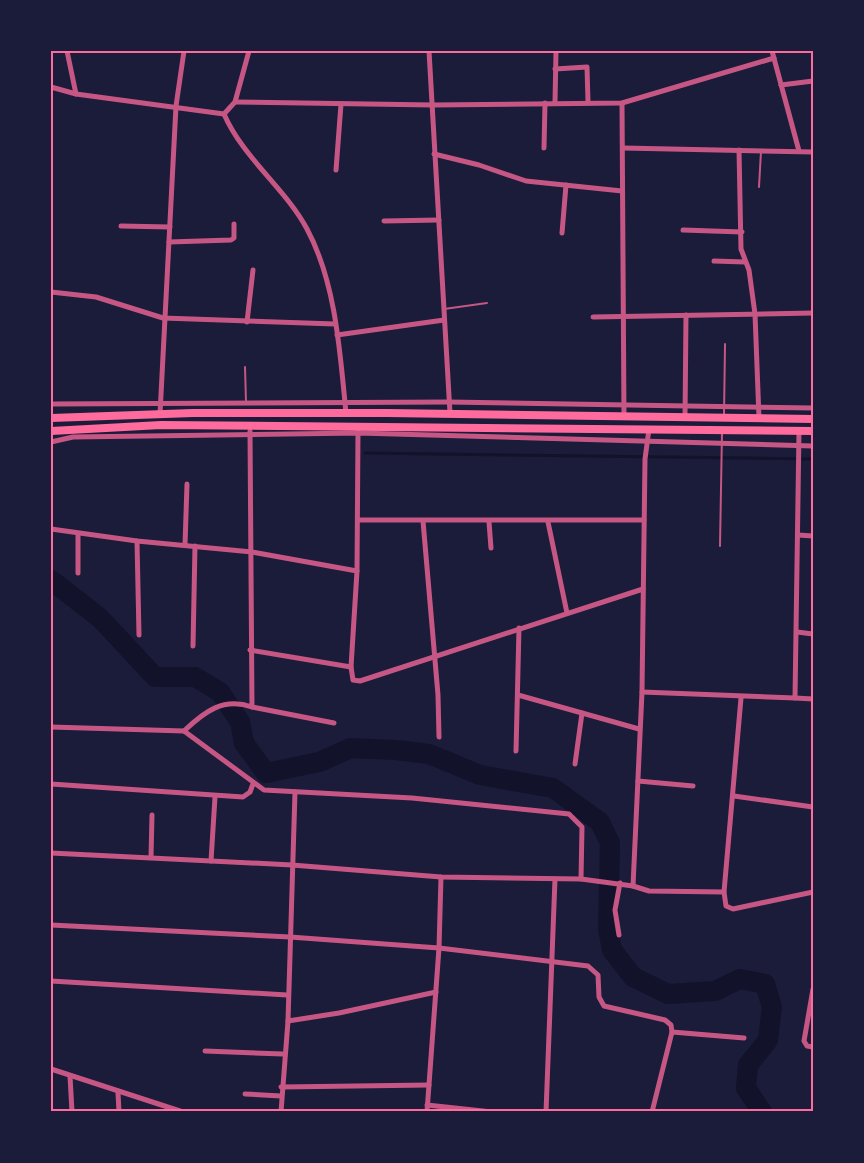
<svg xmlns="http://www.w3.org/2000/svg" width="864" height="1163" viewBox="0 0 864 1163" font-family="'Golos Text',sans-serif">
  <rect width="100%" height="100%" fill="#1b1b3a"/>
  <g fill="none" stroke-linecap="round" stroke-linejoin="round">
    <!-- stream -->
    <polyline stroke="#12122b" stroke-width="3" points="365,453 813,459"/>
    <!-- river -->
    <polyline stroke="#12122b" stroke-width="20" points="51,580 100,618 155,677 195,677 220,692 240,722 244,743 266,773 319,762 351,748 396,750 429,754 480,775 553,788 600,822 610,843 608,929 612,950 633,977 668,994 715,991 740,979 765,984 772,1007 768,1040 748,1065 746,1088 762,1112"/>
    <!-- service -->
    <g stroke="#c65784" stroke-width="2">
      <polyline points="759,187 761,151"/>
      <polyline points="444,309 487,303"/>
      <polyline points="245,367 246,402"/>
      <polyline points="724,416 725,344"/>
      <polyline points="720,546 722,432"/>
    </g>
    <!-- minor -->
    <g stroke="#c65784" stroke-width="5">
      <polyline points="67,51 76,94"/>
      <polyline points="429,51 450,413"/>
      <polyline points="772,51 799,151"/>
      <polyline points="555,69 587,67 588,102"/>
      <polyline points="781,85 813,81"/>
      <polyline points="51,87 76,94 224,114"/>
      <polyline points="235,102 433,105 622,103 774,58"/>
      <polyline points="555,102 556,51"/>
      <polyline points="622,103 624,417"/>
      <path d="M224 114C243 158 286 189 307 229 336 283 340 353 346 413"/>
      <polyline points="224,114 235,102 249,51"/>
      <polyline points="544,148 545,103"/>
      <polyline points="623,148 813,152"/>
      <polyline points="739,150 741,249 749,270 755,314 759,418"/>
      <polyline points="434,154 479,165 526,181 622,191"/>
      <polyline points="336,170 341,104"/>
      <polyline points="384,221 439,220"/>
      <polyline points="121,226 170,227"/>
      <polyline points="683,230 742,232"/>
      <polyline points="562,233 566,185"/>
      <polyline points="169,242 231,240 234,238 234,224"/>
      <polyline points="714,261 745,262"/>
      <polyline points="51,292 96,297 163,318 335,324"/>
      <polyline points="593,317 813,313"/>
      <polyline points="247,322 253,270"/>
      <polyline points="337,335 444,320"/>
      <polyline points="51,404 449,402 813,408"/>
      <polyline points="160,414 176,106 184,51"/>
      <polyline points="685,418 686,315"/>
      <polyline points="358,432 357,571 351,667 353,680 360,681 643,589"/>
      <polyline points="51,442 73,437 358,433 813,446"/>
      <polyline points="358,520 644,520"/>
      <polyline points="423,521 438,695 439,737"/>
      <polyline points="489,522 491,548"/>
      <polyline points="548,522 567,613"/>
      <polyline points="51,529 137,541 252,552 357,571"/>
      <polyline points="798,535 813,536"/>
      <polyline points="137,541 139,635"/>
      <polyline points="185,545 187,484"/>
      <polyline points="78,573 78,534"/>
      <polyline points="797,632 813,634"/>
      <polyline points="193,646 195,546"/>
      <polyline points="250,650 351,667"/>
      <polyline points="642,692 795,698 799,431"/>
      <polyline points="518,695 639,729"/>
      <polyline points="741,698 724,892 726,906 733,909 813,892"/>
      <polyline points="795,698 813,699"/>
      <polyline points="252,707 334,723"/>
      <path d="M51 727 184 731C204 712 223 697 252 707L250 431"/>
      <polyline points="184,731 264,790 412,798 569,814 582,827 581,879"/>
      <polyline points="516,751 519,628"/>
      <polyline points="575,764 582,713"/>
      <polyline points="638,781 693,786"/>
      <polyline points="51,784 243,797 250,792 253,784"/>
      <polyline points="734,796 813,807"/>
      <polyline points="51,853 292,865 441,877 581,879 633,886 642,692 645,459 649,429"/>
      <polyline points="151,857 152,815"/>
      <polyline points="211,861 215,797"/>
      <polyline points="633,886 649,891 724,892"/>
      <polyline points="51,925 290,937 439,948 588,966 598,975 599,997 604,1006 665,1020 671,1025 672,1032 652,1112"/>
      <polyline points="619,935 615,910 620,883"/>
      <polyline points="51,981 287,995"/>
      <polyline points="813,989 804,1041 807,1046 813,1047"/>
      <polyline points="288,1021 339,1013 436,992"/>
      <polyline points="672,1032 744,1038"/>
      <polyline points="205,1051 283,1054"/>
      <polyline points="51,1069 183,1112"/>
      <polyline points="70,1076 72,1112"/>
      <polyline points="281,1087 429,1085"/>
      <polyline points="118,1093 119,1112"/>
      <polyline points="245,1094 281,1096"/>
      <polyline points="427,1105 492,1112"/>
      <polyline points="281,1112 288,1021 295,792"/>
      <polyline points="427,1112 439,948 441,877"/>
      <polyline points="546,1112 555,879"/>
    </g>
    <!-- trunk -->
    <g stroke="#ff6b9d" stroke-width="8">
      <polyline points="51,418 193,413 387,413 813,419"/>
      <polyline points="51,431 161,425 813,431"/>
    </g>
  </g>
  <!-- border -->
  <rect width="864" height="1163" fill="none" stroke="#1b1b3a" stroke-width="105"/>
  <rect x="52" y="52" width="760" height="1058" fill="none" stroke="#ff6b9d" stroke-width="2"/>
</svg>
